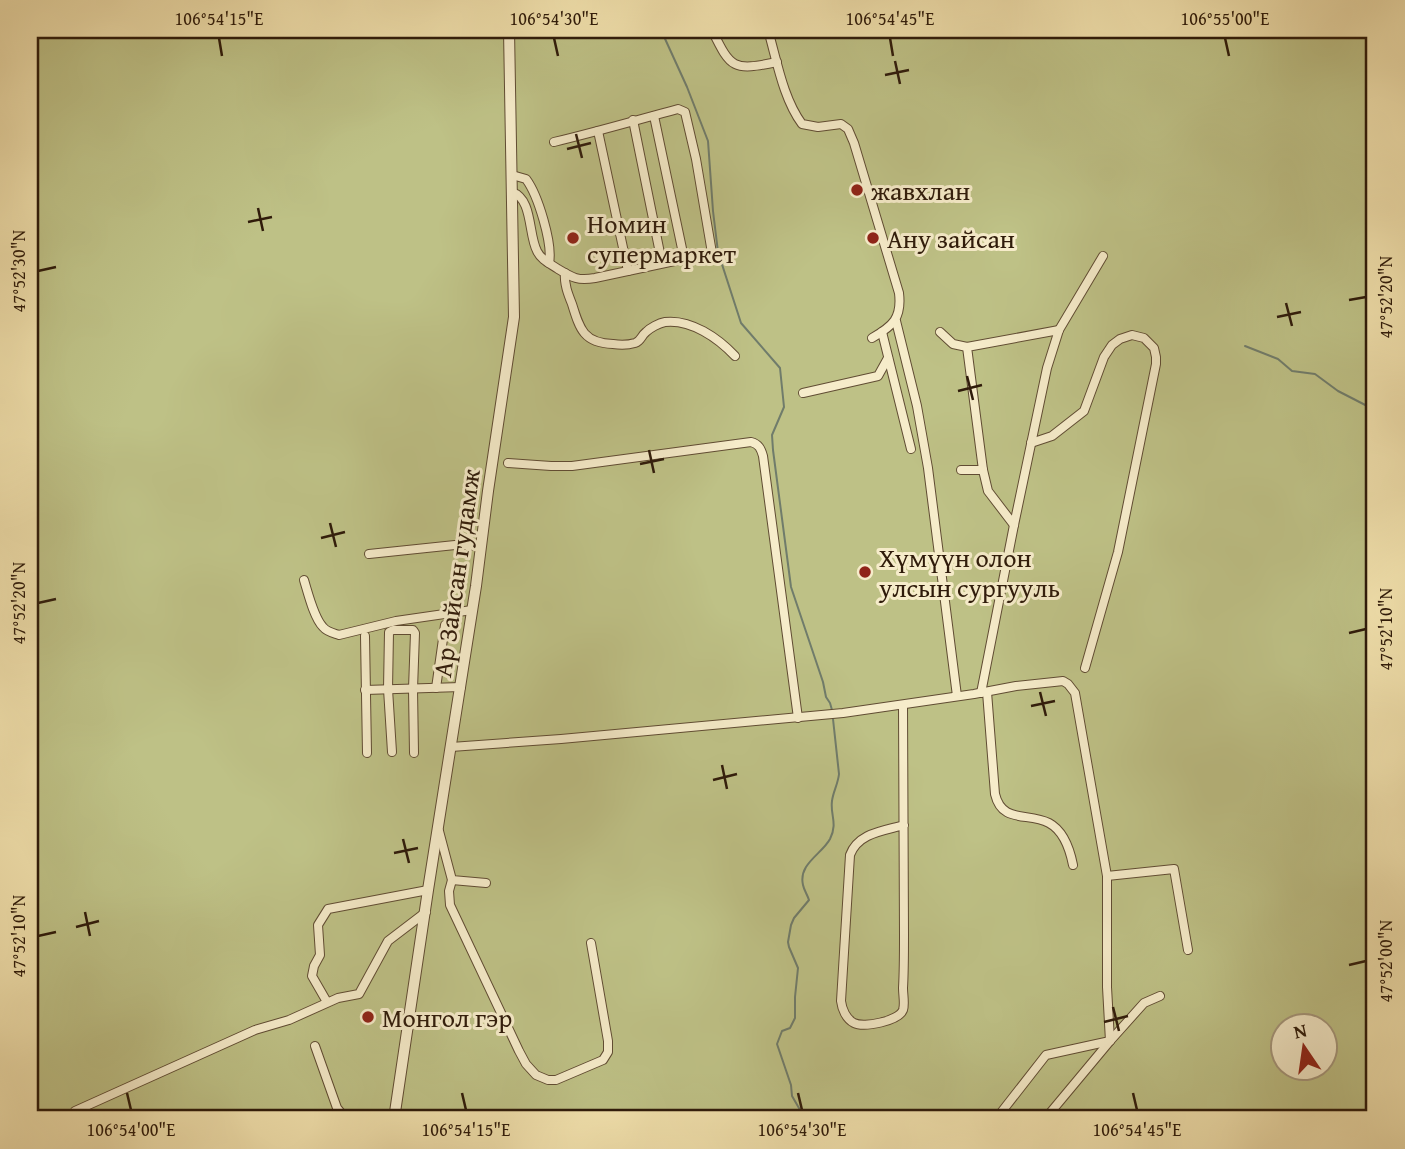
<svg xmlns="http://www.w3.org/2000/svg" width="1405" height="1149" viewBox="0 0 1405 1149" font-family="'Gentium Book Plus',serif">
  <rect width="100%" height="100%" fill="#f1e1ad"/>
  <filter id="stains"><feTurbulence type="fractalNoise" baseFrequency=".00286" numOctaves="4"/><feColorMatrix values="0 0 0 0 .2 0 0 0 0 .09 0 0 0 0 .02 0 0 0 .5 -.17"/></filter>
  <radialGradient id="worn" r=".72"><stop offset=".6" stop-color="#630" stop-opacity="0"/><stop offset="1" stop-color="#630" stop-opacity=".3"/></radialGradient>
  <!-- green -->
  <path fill="#bec186" stroke="#766e48" stroke-width="2" fill-rule="evenodd" d="M30 30H1375V1119H30ZM1282 1026H1324V1068H1282Z"/>
  <g fill="none" stroke-linecap="round" stroke-linejoin="round">
    <!-- stream -->
    <g stroke="#707c6b" stroke-width="2">
      <polyline points="661,30 687,87 708,141 713,211 718,252 741,323 780,368 784,407 772,435 773,450 791,587 823,682 826,697 830,703 832,710"/>
      <polyline points="1245,346 1278,359 1292,371 1315,374 1338,391 1375,410"/>
      <path d="M804 1119 803 1115 792 1096 791 1085 777 1044 782 1031 790 1028 795 1018V997L798 968 789 947 788 942 791 925 794 918 809 900C807 894 804 890 803 885 798 864 822 854 830 839 838 823 830 815 832 801 833 792 838 784 839 774L833 719"/>
    </g>
    <!-- minor casing -->
    <g stroke="#604c33" stroke-width="10">
      <g id="minor">
        <path d="M712 30C731 69 733 71 777 62"/>
        <path d="M768 30C777 61 783 98 802 124L818 127 841 124 848 129 854 143 899 293C902 318 893 326 872 338"/>
        <polyline points="654,116 684,258"/>
        <polyline points="633,120 662,263"/>
        <polyline points="598,131 628,271"/>
        <path d="M512 175 526 179C538 195 553 244 549 263"/>
        <path d="M512 192C533 199 528 234 537 251 541 260 551 264 558 269 573 278 578 281 595 278L712 253 696 159 685 112 678 109C637 120 596 132 554 142"/>
        <path d="M565 273C564 284 568 294 572 304 580 330 584 343 613 344 620 345 628 345 635 343 641 341 641 336 646 332 650 328 659 323 665 322 691 319 718 338 735 356"/>
        <polyline points="896,321 917,406 928,468 957,696"/>
        <polyline points="882,332 911,449"/>
        <polyline points="940,332 953,344 967,347"/>
        <polyline points="803,393 878,376 888,358"/>
        <polyline points="1031,443 1052,436 1084,411 1104,357 1112,345 1120,339 1132,335 1144,338 1154,348 1156,357 1156,364 1118,552 1085,668"/>
        <path d="M508 463 551 466H572L751 442C759 444 761 449 763 456L798 718"/>
        <polyline points="961,470 983,470"/>
        <polyline points="1014,525 988,491 983,470 967,347 1059,330"/>
        <polyline points="369,554 455,545 481,546"/>
        <path d="M304 580C308 593 314 618 323 627 327 632 333 633 339 635L396 621 472 610"/>
        <polyline points="365,636 367,753"/>
        <polyline points="436,688 445,625"/>
        <polyline points="365,690 461,687"/>
        <path d="M987 692 995 794C1002 824 1028 812 1049 823 1064 831 1070 850 1073 865"/>
        <polyline points="981,693 1014,525 1047,368 1059,330 1103,256"/>
        <path d="M903 705C903 782 904 858 904 935 904 953 904 971 903 988 903 995 905 1004 903 1010 899 1021 864 1028 854 1023 846 1019 842 1009 841 1001L850 855C858 833 883 831 904 825"/>
        <polyline points="451,747 561,739 843,713 974,694 1016,686 1054,682 1063,681 1068,684 1075,693 1107,876 1107,987 1110,1041 1046,1055 996,1119"/>
        <polyline points="392,752 388,689 389,632 393,630 413,630 415,633 413,689 414,753"/>
        <polyline points="439,831 452,880 486,883"/>
        <polyline points="1107,876 1174,869 1188,950"/>
        <polyline points="452,880 449,891 450,905 519,1051 526,1064 536,1075 548,1080 556,1080 603,1060 608,1052 608,1041 591,943"/>
        <polyline points="327,1002 312,976 314,966 320,955 318,925 328,909 428,890"/>
        <polyline points="315,1046 337,1108 346,1119"/>
        <polyline points="75,1111 255,1030 289,1020 338,998 359,994 388,941 426,912"/>
        <polyline points="1045,1119 1110,1041 1144,1003 1160,996"/>
      </g>
    </g>
    <!-- tertiary casing -->
    <g stroke="#604c33" stroke-width="12">
      <polyline id="tertiary" points="394,1119 428,890 476,586 488,491 514,317 509,30"/>
    </g>
    <!-- minor -->
    <use href="#minor" stroke="#f6ecca" stroke-width="8"/>
    <!-- tertiary -->
    <use href="#tertiary" stroke="#f6ecca" stroke-width="10"/>
  </g>
  <!-- ticks -->
  <path fill="none" stroke="#2f1b0a" stroke-width="2.5" d="M219 38 222 56M554 38 558 56M890 38 893 56M1225 38 1229 56M895 61 900 84M885 75 909 70M576 134 582 158M567 149 591 143M258 208 263 231M248 222 272 217M38 271 56 267M1349 300 1366 297M1286 303 1292 326M1277 317 1301 312M967 376 973 400M958 391 982 385M649 450 654 473M640 464 664 459M330 523 336 547M321 538 345 532M38 603 56 599M1349 633 1366 629M1040 692 1046 716M1031 706 1055 701M722 765 727 789M713 780 737 774M403 839 409 863M394 853 418 848M85 912 90 936M76 927 99 921M38 936 56 932M1349 965 1366 961M1113 1007 1119 1031M1104 1022 1128 1016M127 1093 131 1110M462 1093 466 1110M798 1093 802 1110M1133 1093 1137 1110"/>
  <!-- markers -->
  <g fill="#8f2418" stroke="#f6ecca" stroke-width="2.5">
    <circle cx="857" cy="190" r="7"/>
    <circle cx="573" cy="238" r="7"/>
    <circle cx="873" cy="238" r="7"/>
    <circle cx="865" cy="572" r="7"/>
    <circle cx="368" cy="1017" r="7"/>
  </g>
  <g text-anchor="middle" dominant-baseline="central" stroke-width="6" stroke-linejoin="round" paint-order="stroke">
    <!-- poi labels -->
    <g font-size="26" fill="#2f1b0a" stroke="#f6ecca" text-anchor="start">
      <text x="871" y="190">жавхлан</text>
      <text x="587" y="223">Номин<tspan x="587" dy="30">супермаркет</tspan></text>
      <text x="887" y="238">Ану зайсан</text>
      <text x="879" y="557">Хүмүүн олон<tspan x="879" dy="30">улсын сургууль</tspan></text>
      <text x="382" y="1017">Монгол гэр</text>
    </g>
    <!-- street labels -->
    <g font-size="26" fill="#2f1b0a" stroke="#f6ecca">
      <text transform="translate(456 573) rotate(-82)">Ар Зайсан гудамж</text>
    </g>
  </g>
  <!-- margin -->
  <rect width="1405" height="1149" fill="none" stroke="#f1e1ad" stroke-width="77"/>
  <!-- north arrow -->
  <g transform="translate(1304 1047) rotate(347)"><circle r="33" fill="#f6ecca" stroke="#a6987d" stroke-width="2"/>
  <path d="M0-5L12 26L0 18L-12 26Z" fill="#8f2418"/>
  <text y="-10" font-size="19" font-weight="bold" text-anchor="middle" fill="#2f1b0a">N</text>
  </g>
  <rect x="38" y="38" width="1328" height="1072" fill="none" stroke="#2f1b0a" stroke-width="2.5"/>
  <g font-size="18" text-anchor="middle" fill="#2f1b0a">
    <text x="219" y="25">106°54'15"E</text>
    <text x="554" y="25">106°54'30"E</text>
    <text x="890" y="25">106°54'45"E</text>
    <text x="1225" y="25">106°55'00"E</text>
    <text transform="translate(19 271) rotate(-90)" y="6">47°52'30"N</text>
    <text transform="translate(1386 297) rotate(-90)" y="6">47°52'20"N</text>
    <text transform="translate(19 603) rotate(-90)" y="6">47°52'20"N</text>
    <text transform="translate(1386 629) rotate(-90)" y="6">47°52'10"N</text>
    <text transform="translate(19 936) rotate(-90)" y="6">47°52'10"N</text>
    <text transform="translate(1386 961) rotate(-90)" y="6">47°52'00"N</text>
    <text x="131" y="1136">106°54'00"E</text>
    <text x="466" y="1136">106°54'15"E</text>
    <text x="802" y="1136">106°54'30"E</text>
    <text x="1137" y="1136">106°54'45"E</text>
  </g>
  <rect width="100%" height="100%" filter="url(#stains)"/>
  <rect width="100%" height="100%" fill="url(#worn)"/>
</svg>
